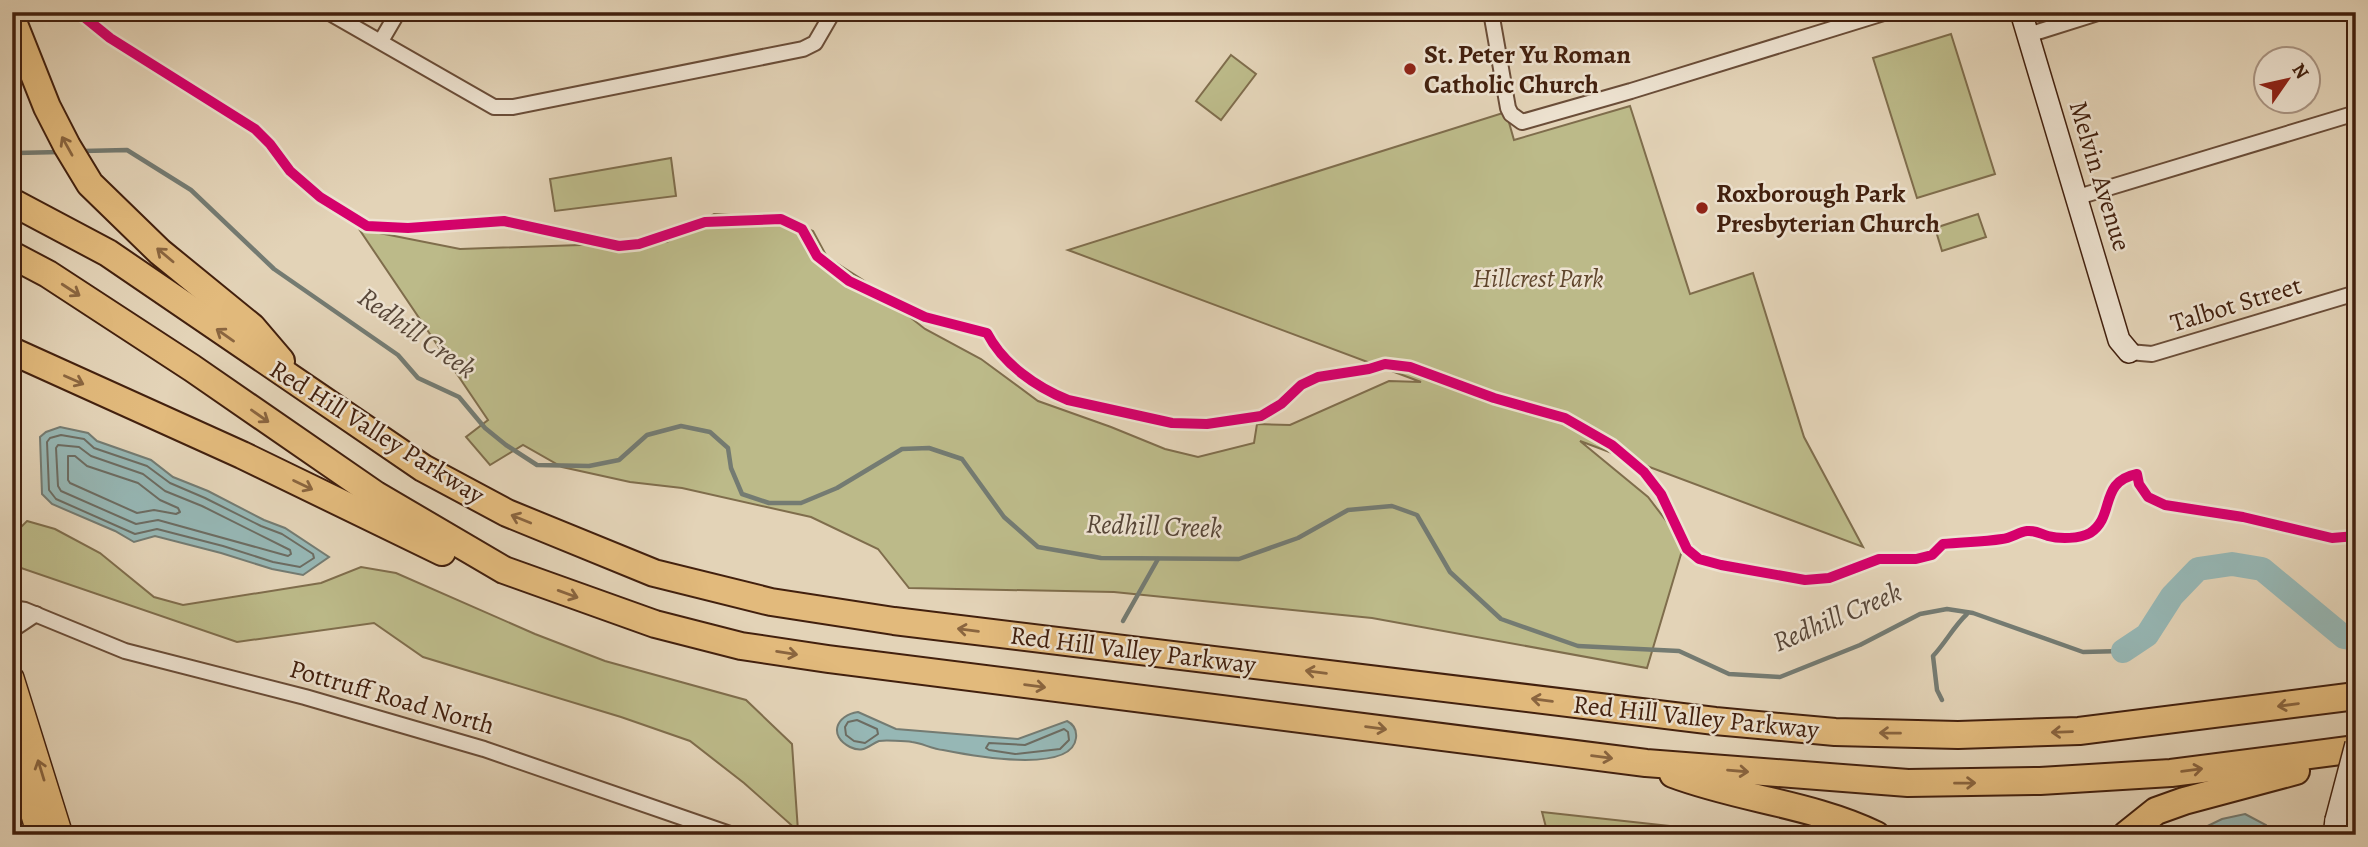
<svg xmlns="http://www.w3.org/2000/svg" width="2368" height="847" viewBox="0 0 2368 847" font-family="Alegreya,serif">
  <rect width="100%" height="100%" fill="#e3d3b7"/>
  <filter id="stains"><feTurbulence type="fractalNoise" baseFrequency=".00286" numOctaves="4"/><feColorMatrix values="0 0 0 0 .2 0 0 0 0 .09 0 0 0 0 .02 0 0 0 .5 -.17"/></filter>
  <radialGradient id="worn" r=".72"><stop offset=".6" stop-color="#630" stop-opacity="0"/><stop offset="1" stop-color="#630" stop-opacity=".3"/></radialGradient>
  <!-- green -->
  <g fill="#bcba89" stroke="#7f6d4c" stroke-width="2">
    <polygon points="1951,34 1995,174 1917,198 1873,58"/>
    <polygon points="1231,55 1256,74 1221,120 1196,101"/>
    <polygon points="1630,106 1690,294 1753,273 1804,437 1863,547 1580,441 1648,497 1684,544 1647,668 1372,618 1114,592 909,588 878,549 811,517 682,488 630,482 562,467 523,445 490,465 466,437 488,420 359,229 460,249 667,242 714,214 781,218 813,231 827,257 863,280 925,329 981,359 1038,401 1111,427 1165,449 1198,457 1254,443 1257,424 1290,425 1389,381 1421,382 1068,250 1506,112 1514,140"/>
    <polygon points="671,158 676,196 555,211 550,179"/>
    <polygon points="1978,214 1986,237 1942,251 1935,228"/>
    <polygon points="27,521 55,529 100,553 154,597 183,605 321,583 361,567 396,573 535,634 605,661 746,700 792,744 798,831 744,783 690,741 621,717 423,657 374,623 237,642 21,568 13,535"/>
    <polygon points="1542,812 1752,835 1548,835"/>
  </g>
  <!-- water -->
  <g fill="#96b7b5" stroke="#747b72" stroke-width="2">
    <polygon points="60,427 88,433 97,441 151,460 173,477 208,491 264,520 285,528 329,557 303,575 272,569 221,553 155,536 134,542 115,531 52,504 42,494 40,437 46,432"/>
    <path d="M858 712 896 729 1018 739 1067 721C1073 724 1077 730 1076 738 1072 775 968 755 943 750 932 749 922 743 912 742 906 741 884 740 879 741 869 745 864 754 850 747 828 736 836 715 858 712Z"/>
    <polygon points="2245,814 2266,825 2265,835 2189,835 2222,819"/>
    <polygon points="2009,827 2034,830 2045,835 1993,835"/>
  </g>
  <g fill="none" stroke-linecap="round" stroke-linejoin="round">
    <!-- shore -->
    <g stroke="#6c6c62" stroke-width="2">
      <polygon points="61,435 84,439 94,448 147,466 170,483 205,498 261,526 282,534 313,554 314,558 300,567 273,562 223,546 157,529 135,534 56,499 49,490 47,442 50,438"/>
      <polygon points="58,445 79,447 91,456 143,474 165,491 202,506 290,550 291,554 288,556 158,520 136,524 61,491 58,486 56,448"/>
      <polygon points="68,456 75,456 87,466 138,483 160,500 178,508 180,512 176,514 154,510 137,513 70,483 68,480"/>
      <polygon points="857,720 877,729 878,734 865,743 854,741 846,735 845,727 848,722"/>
      <polygon points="1064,729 1068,732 1069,740 1060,749 1015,754 989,750 986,748 989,743 1025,745"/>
    </g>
    <!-- stream -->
    <g stroke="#747b72" stroke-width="4.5">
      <polyline points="12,151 16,153 60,152"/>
      <polyline points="83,151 127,150 191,190 274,269 398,355 418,378 459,397 485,428 506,445 537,465 589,466 619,460 647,435 681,426 710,432 728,448 731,468 742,494 769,503 801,503 837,488 902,449 929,448 962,459 1004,517 1038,547 1101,558 1239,559 1298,538 1348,510 1392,506 1417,515 1450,572 1501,619 1578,646 1679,651 1729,674 1780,677 1860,645 1920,614 1947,609 1973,613 2083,652 2123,651"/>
      <polyline points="1123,621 1158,559"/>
      <path d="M1942 700 1937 690 1933 656C1946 642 1954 626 1967 614"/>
    </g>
    <!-- river -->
    <polyline stroke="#96b7b5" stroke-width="24" points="2123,651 2147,635 2172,596 2198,569 2232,564 2262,569 2344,637 2356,639"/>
    <!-- street casing -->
    <g stroke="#6a4d38" stroke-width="18">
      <g id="street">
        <polyline points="328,12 494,107 513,107 803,49 815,43 833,12"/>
        <polyline points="1491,12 1508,108 1511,114 1522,122 1631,91 1887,12"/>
        <polyline points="2028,35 2101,12"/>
        <polyline points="381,41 398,12"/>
        <polyline points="2078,197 2356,113"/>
        <polyline points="2129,352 2152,354 2356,293"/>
        <polyline points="12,608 25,610 125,651 305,697 484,749 733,835"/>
        <polyline points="12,630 36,614"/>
      </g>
    </g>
    <!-- secondary casing -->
    <g stroke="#42200e" stroke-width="24">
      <g id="secondary">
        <polyline points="2021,12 2119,340 2129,352"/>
        <polyline points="2334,835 2336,820"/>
        <polyline points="2353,835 2356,814"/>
      </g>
    </g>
    <!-- primary casing -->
    <g stroke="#42200e" stroke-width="26">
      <g id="primary">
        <polyline points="12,678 61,835"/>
        <polyline points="12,746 39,835"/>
      </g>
    </g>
    <!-- highway casing -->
    <g stroke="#42200e" stroke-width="30">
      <g id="highway">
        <polyline points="12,19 47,107 67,146 90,184 160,252 252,327 281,361"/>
        <polyline points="12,202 108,253 423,468 507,513 654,573 771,602 894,621 1715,721 1835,732 1958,735 2079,731 2356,696"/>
        <polyline points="12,255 48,274 192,368 376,495 504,570 655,624 741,646 828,659 1646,763 1908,783 2040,781 2171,773 2356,749"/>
        <polyline points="12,351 242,455 442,552"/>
        <path d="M1673 774C1739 799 1812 804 1876 835"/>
        <polyline points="2126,835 2156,811 2184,801 2296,771"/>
      </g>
    </g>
    <!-- street -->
    <use href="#street" stroke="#ede2d0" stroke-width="14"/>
    <!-- secondary -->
    <use href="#secondary" stroke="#ede2d0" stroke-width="21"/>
    <!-- primary -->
    <use href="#primary" stroke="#e2ba7c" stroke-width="23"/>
    <!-- highway -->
    <use href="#highway" stroke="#e2ba7c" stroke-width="26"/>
    <!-- secondary-bridge casing -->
    <g stroke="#42200e" stroke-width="24" stroke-linecap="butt">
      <polyline id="secondary-bridge" points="2336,820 2356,744"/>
    </g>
    <!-- secondary-bridge -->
    <use href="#secondary-bridge" stroke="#ede2d0" stroke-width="21"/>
    <!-- cycleway casing -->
    <g stroke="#ede2d0" stroke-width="15">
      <path id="cycleway" d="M78 12 110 38 255 129 270 144 290 171 320 197 367 226 408 228 504 221 619 246 639 244 705 222 781 219 802 229 817 256 849 281 925 317 987 333C1003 364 1036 387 1068 400L1172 423 1207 424 1261 416 1281 404 1301 385 1318 377 1369 369 1385 364 1410 367 1494 398 1565 418 1612 445 1644 472 1661 494 1687 549 1699 559 1721 565 1805 580 1829 578 1879 559H1916L1932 555 1943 544C1962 542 1983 542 2002 539 2011 538 2019 532 2027 531 2035 530 2041 534 2048 536 2059 539 2080 539 2090 533 2116 516 2098 482 2137 474L2139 484 2148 497 2165 505 2243 517 2332 538 2356 536"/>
    </g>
    <!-- cycleway -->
    <use href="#cycleway" stroke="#d6006c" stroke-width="10"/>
  </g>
  <!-- one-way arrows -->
  <defs><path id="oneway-shaft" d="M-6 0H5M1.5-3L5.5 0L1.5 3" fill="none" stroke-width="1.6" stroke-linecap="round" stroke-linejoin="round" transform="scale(1.75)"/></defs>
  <g stroke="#8a653f">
    <use href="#oneway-shaft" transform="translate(67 146) rotate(-119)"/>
    <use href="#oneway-shaft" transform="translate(165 255) rotate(-140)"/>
    <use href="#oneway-shaft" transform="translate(71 290) rotate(33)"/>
    <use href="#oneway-shaft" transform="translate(225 335) rotate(-145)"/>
    <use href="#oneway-shaft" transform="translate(74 380) rotate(24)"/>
    <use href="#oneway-shaft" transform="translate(260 416) rotate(35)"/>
    <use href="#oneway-shaft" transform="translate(303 485) rotate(26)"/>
    <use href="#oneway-shaft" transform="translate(521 519) rotate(-158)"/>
    <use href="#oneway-shaft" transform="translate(568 594) rotate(20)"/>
    <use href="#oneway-shaft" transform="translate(968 630) rotate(-173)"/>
    <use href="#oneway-shaft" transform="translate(787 653) rotate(9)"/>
    <use href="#oneway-shaft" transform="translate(1316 672) rotate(-173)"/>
    <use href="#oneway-shaft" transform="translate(1035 686) rotate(7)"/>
    <use href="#oneway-shaft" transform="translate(1542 700) rotate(-173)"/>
    <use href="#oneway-shaft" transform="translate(2288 705) rotate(172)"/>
    <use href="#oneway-shaft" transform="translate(1376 728) rotate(7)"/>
    <use href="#oneway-shaft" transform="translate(2062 732) rotate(178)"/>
    <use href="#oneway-shaft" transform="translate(1890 733) rotate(-179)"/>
    <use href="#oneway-shaft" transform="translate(1602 757) rotate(7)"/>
    <use href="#oneway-shaft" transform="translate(41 770) rotate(-107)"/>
    <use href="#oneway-shaft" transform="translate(2192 770) rotate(-7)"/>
    <use href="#oneway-shaft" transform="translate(1738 771) rotate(5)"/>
    <use href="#oneway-shaft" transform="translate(1965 783) rotate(-1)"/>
  </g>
  <!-- markers -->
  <g fill="#8f2418" stroke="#ede2d0" stroke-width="2.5">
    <circle cx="1410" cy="69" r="7"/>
    <circle cx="1702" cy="208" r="7"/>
  </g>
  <g text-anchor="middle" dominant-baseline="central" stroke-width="5" stroke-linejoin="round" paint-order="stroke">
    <!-- poi labels -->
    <g font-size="26" font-weight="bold" fill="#42200e" stroke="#ede2d0" text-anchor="start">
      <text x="1424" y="54">St. Peter Yu Roman<tspan x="1424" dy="30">Catholic Church</tspan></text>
      <text x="1716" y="193">Roxborough Park<tspan x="1716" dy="30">Presbyterian Church</tspan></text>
    </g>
    <!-- street labels -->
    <g font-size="26" fill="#42200e" stroke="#ede2d0">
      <text transform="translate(2100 176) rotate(73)">Melvin Avenue</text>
      <text transform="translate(2236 304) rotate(-17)">Talbot Street</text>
      <text transform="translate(377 432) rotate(32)">Red Hill Valley Parkway</text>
      <text transform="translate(1133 650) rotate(7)">Red Hill Valley Parkway</text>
      <text transform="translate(392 697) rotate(16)">Pottruff Road North</text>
      <text transform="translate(1696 717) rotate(6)">Red Hill Valley Parkway</text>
    </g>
    <!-- park labels -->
    <g font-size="26" font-style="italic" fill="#60462d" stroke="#ede2d0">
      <text x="1538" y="278">Hillcrest Park</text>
    </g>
    <!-- water labels -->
    <g font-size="28" font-style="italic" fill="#574638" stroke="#ede2d0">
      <text transform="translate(417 333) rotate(35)">Redhill Creek</text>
      <text transform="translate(1154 526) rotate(2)">Redhill Creek</text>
      <text transform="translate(1837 617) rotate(-23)">Redhill Creek</text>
    </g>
  </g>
  <!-- margin -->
  <rect width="2368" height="847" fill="none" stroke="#e3d3b7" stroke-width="42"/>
  <rect x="14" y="14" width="2340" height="819" fill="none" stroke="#42200e" stroke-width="3.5"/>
  <rect x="21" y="21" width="2326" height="805" fill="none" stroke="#42200e" stroke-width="2"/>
  <!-- north arrow -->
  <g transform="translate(2287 80) rotate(56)"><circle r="33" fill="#ede2d0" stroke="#a99482" stroke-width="2"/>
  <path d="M0-5L12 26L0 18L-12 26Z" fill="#8f2418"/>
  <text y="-10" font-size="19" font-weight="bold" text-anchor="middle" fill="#42200e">N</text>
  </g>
  <rect width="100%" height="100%" filter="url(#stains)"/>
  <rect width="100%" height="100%" fill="url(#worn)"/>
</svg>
